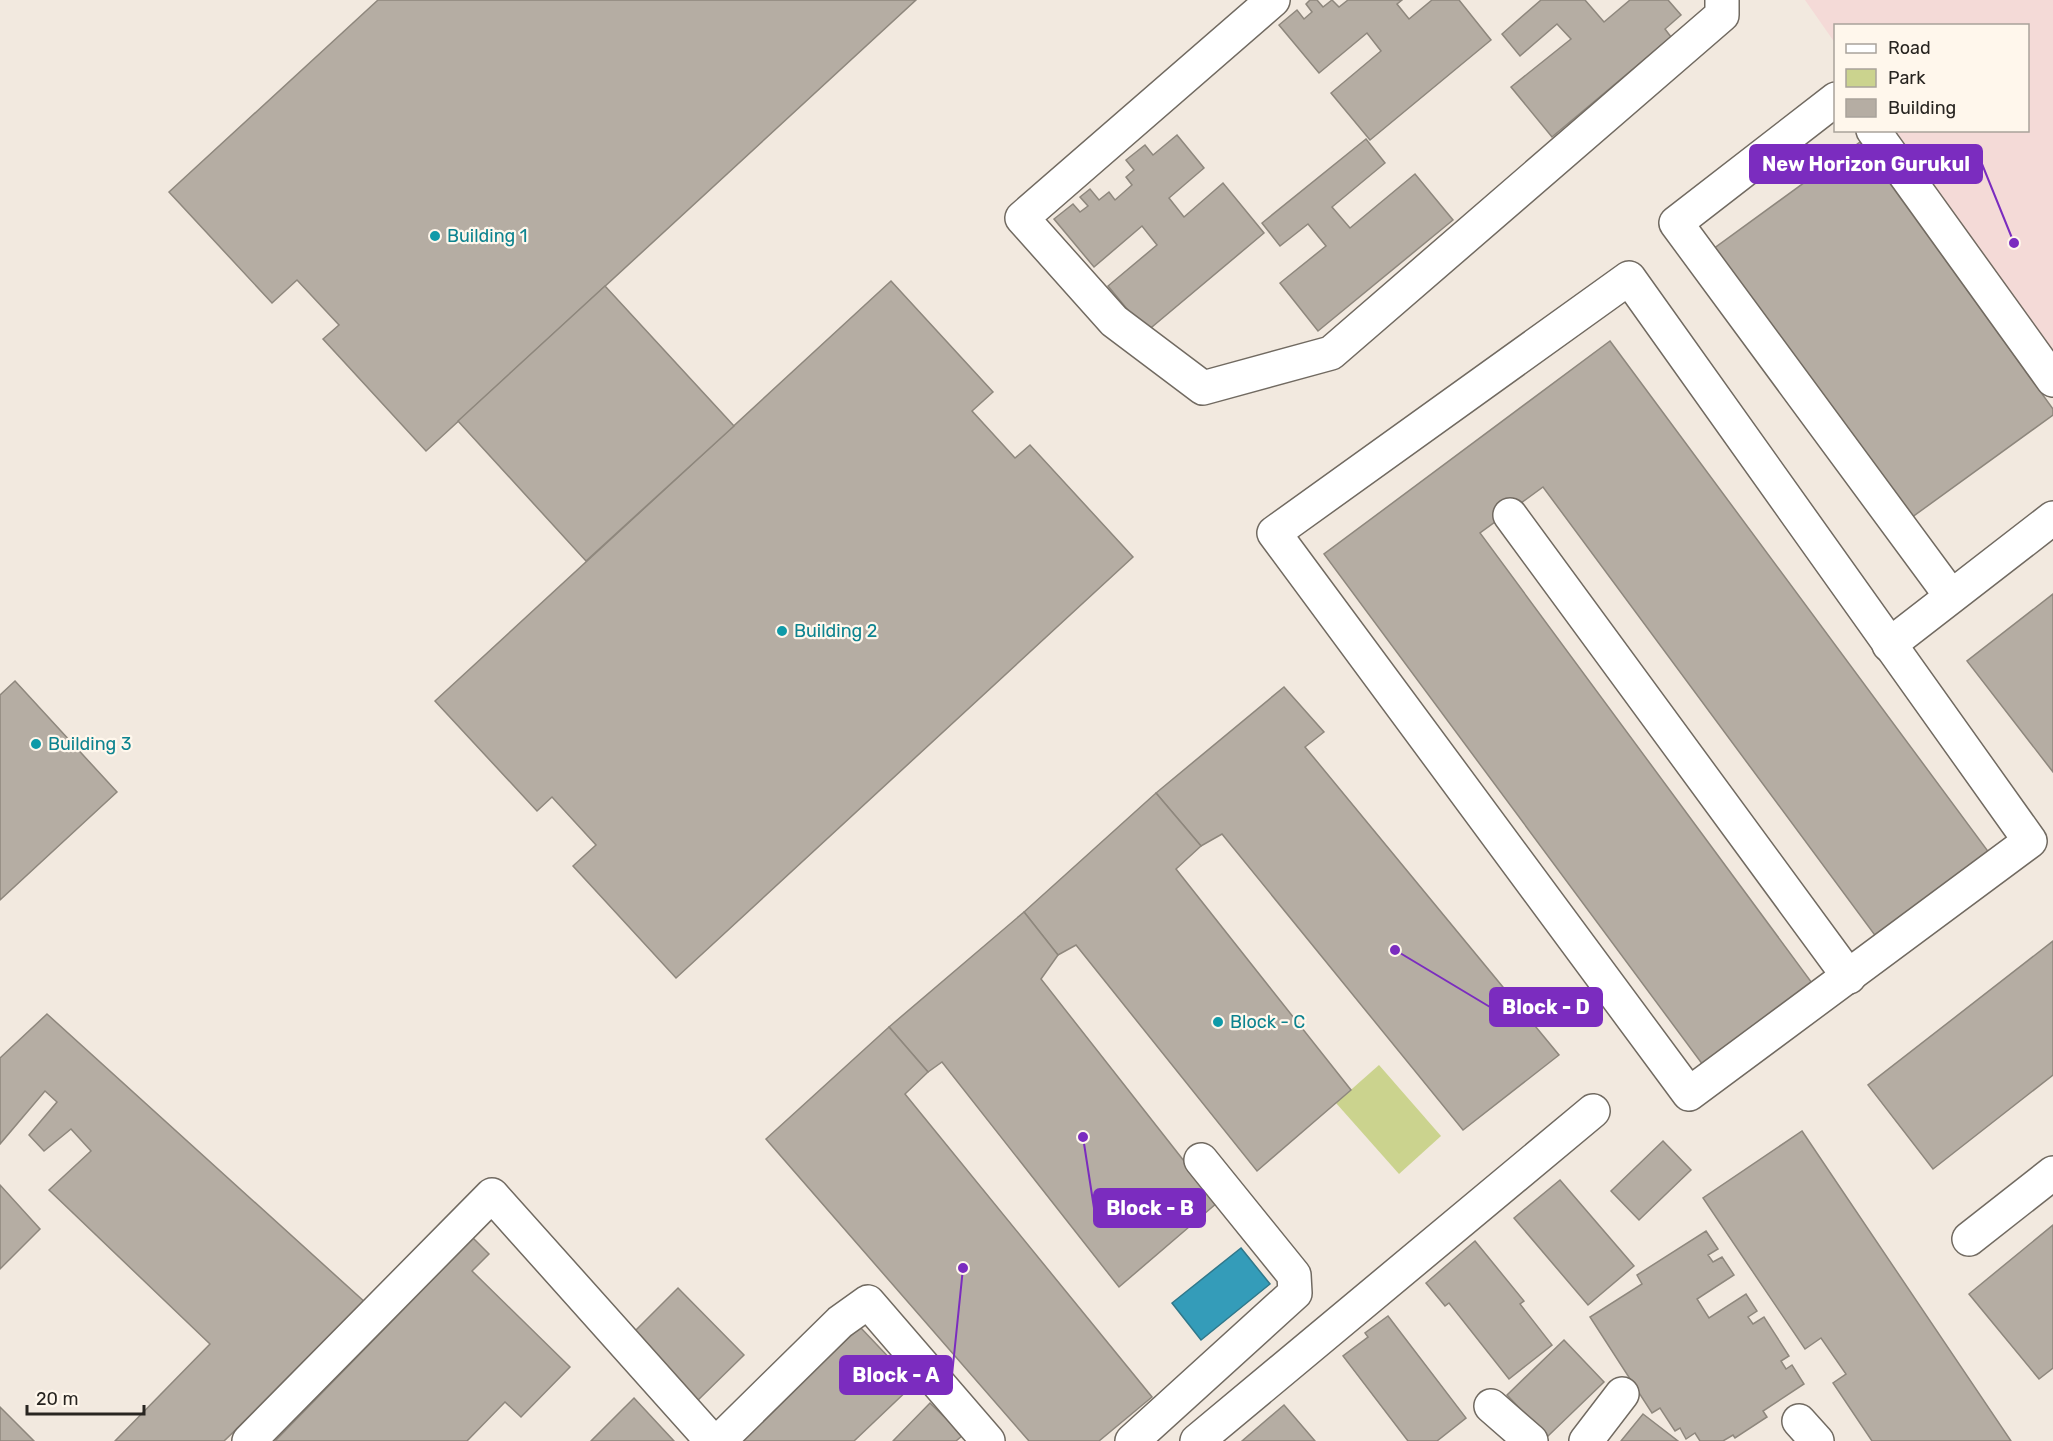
<svg xmlns="http://www.w3.org/2000/svg" width="2053" height="1441" viewBox="0 0 2053 1441" font-family="Rubik,sans-serif">
  <rect width="100%" height="100%" fill="#f2e9df"/>
  <!-- education -->
  <polygon fill="#f4dad7" points="1805,0 2053,0 2053,355 1896,131 2028,130 2028,26 1836,26 1835,43"/>
  <!-- green -->
  <polygon fill="#cbd38e" points="1379,1065 1441,1136 1399,1174 1336,1103"/>
  <!-- water -->
  <polygon fill="#349cb9" stroke="#30788b" stroke-width="1.5" points="1241,1248 1270,1284 1201,1340 1172,1303"/>
  <!-- building -->
  <g fill="#b5ada3" stroke="#8e877d" stroke-width="1.5">
    <polygon points="378,0 916,0 426,451 323,339 339,325 297,280 272,303 169,192"/>
    <polygon points="1310,0 1317,0 1323,7 1332,0 1339,7 1348,0 1402,0 1397,4 1409,19 1432,0 1459,0 1491,40 1370,140 1331,93 1381,51 1367,33 1319,73 1279,25 1297,10 1304,19 1312,12 1306,4"/>
    <polygon points="1541,0 1585,0 1604,22 1630,0 1668,0 1681,15 1665,29 1671,37 1552,137 1511,87 1571,39 1557,24 1520,56 1502,34"/>
    <polygon points="1177,135 1204,168 1169,198 1184,217 1223,183 1264,233 1146,332 1108,286 1157,245 1142,226 1094,267 1054,219 1073,204 1080,212 1088,206 1080,197 1090,189 1099,200 1109,192 1115,200 1132,185 1126,177 1134,170 1126,160 1145,145 1153,155"/>
    <polygon points="1366,139 1385,163 1332,207 1350,228 1415,174 1453,220 1318,331 1280,283 1326,246 1308,224 1280,246 1262,223"/>
    <polygon points="1860,142 2053,409 2053,415 1904,523 1709,252"/>
    <polygon points="891,281 993,392 972,411 1015,458 1030,445 1133,557 676,978 573,866 596,845 552,797 537,811 435,701"/>
    <polygon points="605,286 734,426 586,561 458,421"/>
    <polygon points="1610,341 1990,854 1877,938 1543,487 1480,533 1812,983 1703,1065 1324,554"/>
    <polygon points="2053,594 2053,772 1967,661"/>
    <polygon points="15,681 117,792 0,900 0,695"/>
    <polygon points="1284,687 1324,732 1305,747 1559,1055 1463,1130 1222,834 1201,846 1156,793"/>
    <polygon points="1156,793 1201,846 1176,869 1351,1090 1257,1171 1076,945 1058,955 1024,912"/>
    <polygon points="1024,912 1058,955 1041,979 1217,1203 1119,1287 942,1062 928,1072 889,1027"/>
    <polygon points="2053,941 2053,1075 1933,1169 1868,1085"/>
    <polygon points="47,1014 367,1304 224,1441 115,1441 210,1344 49,1190 91,1151 71,1129 44,1151 29,1135 57,1102 45,1091 0,1144 0,1058"/>
    <polygon points="889,1027 928,1072 905,1094 1152,1397 1099,1441 1029,1441 766,1139"/>
    <polygon points="1802,1131 2011,1441 1872,1441 1833,1383 1846,1374 1821,1338 1805,1349 1703,1198"/>
    <polygon points="1663,1141 1691,1170 1639,1220 1611,1191"/>
    <polygon points="1560,1180 1634,1266 1588,1305 1514,1218"/>
    <polygon points="0,1185 40,1229 0,1269"/>
    <polygon points="2053,1225 2053,1368 2039,1379 1969,1294"/>
    <polygon points="1706,1231 1718,1249 1708,1255 1713,1262 1722,1257 1734,1275 1697,1299 1709,1318 1746,1294 1757,1311 1748,1317 1753,1324 1764,1317 1789,1356 1781,1361 1786,1369 1792,1365 1804,1384 1763,1411 1767,1417 1735,1438 1733,1435 1723,1441 1700,1441 1695,1433 1686,1439 1680,1428 1675,1431 1660,1408 1652,1413 1590,1317 1642,1284 1637,1275"/>
    <polygon points="473,1238 489,1254 472,1271 570,1367 521,1417 505,1402 467,1441 275,1441"/>
    <polygon points="1475,1241 1524,1301 1520,1304 1552,1345 1509,1379 1449,1303 1445,1306 1426,1283"/>
    <polygon points="678,1288 744,1355 694,1404 628,1338"/>
    <polygon points="1388,1316 1466,1418 1437,1441 1408,1441 1343,1356 1368,1337 1365,1333"/>
    <polygon points="860,1327 914,1384 854,1441 740,1441"/>
    <polygon points="1564,1340 1604,1382 1547,1437 1507,1395"/>
    <polygon points="634,1398 674,1441 591,1441"/>
    <polygon points="930,1403 963,1435 956,1441 893,1441"/>
    <polygon points="1284,1405 1315,1441 1242,1441"/>
    <polygon points="0,1407 34,1441 0,1441"/>
    <polygon points="1643,1414 1678,1441 1621,1441"/>
  </g>
  <g fill="none" stroke-linecap="round" stroke-linejoin="round">
    <!-- minor casing -->
    <g stroke="#716a61" stroke-width="36">
      <g id="minor">
        <polyline points="1273,0 1022,218 1114,321 1203,388 1331,353 1722,15 1722,0"/>
        <polyline points="1836,99 1676,223 1951,596"/>
        <polyline points="1873,130 2053,380"/>
        <polygon points="1629,278 2030,841 1689,1094 1274,533"/>
        <polyline points="1510,515 1849,977"/>
        <polyline points="1889,645 2053,518"/>
        <polyline points="1969,1239 2053,1173"/>
        <polyline points="1491,1406 1531,1441"/>
        <polyline points="1799,1421 1817,1441"/>
        <polyline points="249,1441 492,1195 712,1441"/>
        <polyline points="719,1441 840,1322 868,1302 988,1441"/>
        <polyline points="1132,1441 1295,1293 1294,1275 1201,1160"/>
        <polyline points="1197,1441 1593,1111"/>
        <polyline points="1586,1441 1622,1394"/>
      </g>
    </g>
    <!-- minor -->
    <use href="#minor" stroke="#fff" stroke-width="33"/>
  </g>
  <!-- markers -->
  <g fill="#0f9aa8" stroke="#fff7ec" stroke-width="2">
    <circle cx="435" cy="236" r="6"/>
    <circle cx="782" cy="631" r="6"/>
    <circle cx="36" cy="744" r="6"/>
    <circle cx="1218" cy="1022" r="6"/>
  </g>
  <g text-anchor="middle" dominant-baseline="central" stroke-width="4.5" stroke-linejoin="round" paint-order="stroke">
    <!-- culture labels -->
    <g font-size="18" fill="#0d838f" stroke="#fff7ec" text-anchor="start">
      <text x="447" y="236">Building 1</text>
      <text x="794" y="631">Building 2</text>
      <text x="48" y="744">Building 3</text>
      <text x="1230" y="1022">Block - C</text>
    </g>
  </g>
  <!-- callouts -->
  <path fill="none" stroke="#7b2cbf" stroke-width="2" d="M2014 243L1982 164M1395 950L1490 1007M1083 1137L1094 1208M963 1268L952 1375"/>
  <g fill="#7b2cbf" stroke="#fff7ec" stroke-width="2">
    <circle cx="2014" cy="243" r="6"/>
    <circle cx="1395" cy="950" r="6"/>
    <circle cx="1083" cy="1137" r="6"/>
    <circle cx="963" cy="1268" r="6"/>
  </g>
  <g fill="#7b2cbf" stroke="#7b2cbf" stroke-width="2">
    <rect x="1750" y="145" width="232" height="38" rx="6"/>
    <rect x="1490" y="988" width="112" height="38" rx="6"/>
    <rect x="1094" y="1189" width="111" height="38" rx="6"/>
    <rect x="840" y="1356" width="112" height="38" rx="6"/>
  </g>
  <g font-size="20" text-anchor="middle" font-weight="bold" fill="#fff">
    <text x="1866" y="171">New Horizon Gurukul</text>
    <text x="1546" y="1014">Block - D</text>
    <text x="1150" y="1215">Block - B</text>
    <text x="896" y="1382">Block - A</text>
  </g>
  <!-- legend -->
  <rect x="1834" y="24" width="195" height="108" fill="#fff7ec" stroke="#a9a39b" stroke-width="1.5"/>
  <rect x="1846" y="44" width="30" height="9" fill="#ffffff" stroke="#a9a39b" stroke-width="1.5"/>
  <text x="1888" y="54" font-size="18" fill="#282521">Road</text>
  <rect x="1846" y="69" width="30" height="18" fill="#cbd38e" stroke="#a9a39b" stroke-width="1.5"/>
  <text x="1888" y="84" font-size="18" fill="#282521">Park</text>
  <rect x="1846" y="99" width="30" height="18" fill="#b5ada3" stroke="#a9a39b" stroke-width="1.5"/>
  <text x="1888" y="114" font-size="18" fill="#282521">Building</text>
  <!-- scale -->
  <path d="M27 1405v9h117v-9" fill="none" stroke="#282521" stroke-width="3"/>
  <text x="36" y="1405" font-size="18" fill="#282521" stroke="#fff7ec" stroke-width="4.5" paint-order="stroke">20 m</text>
</svg>
